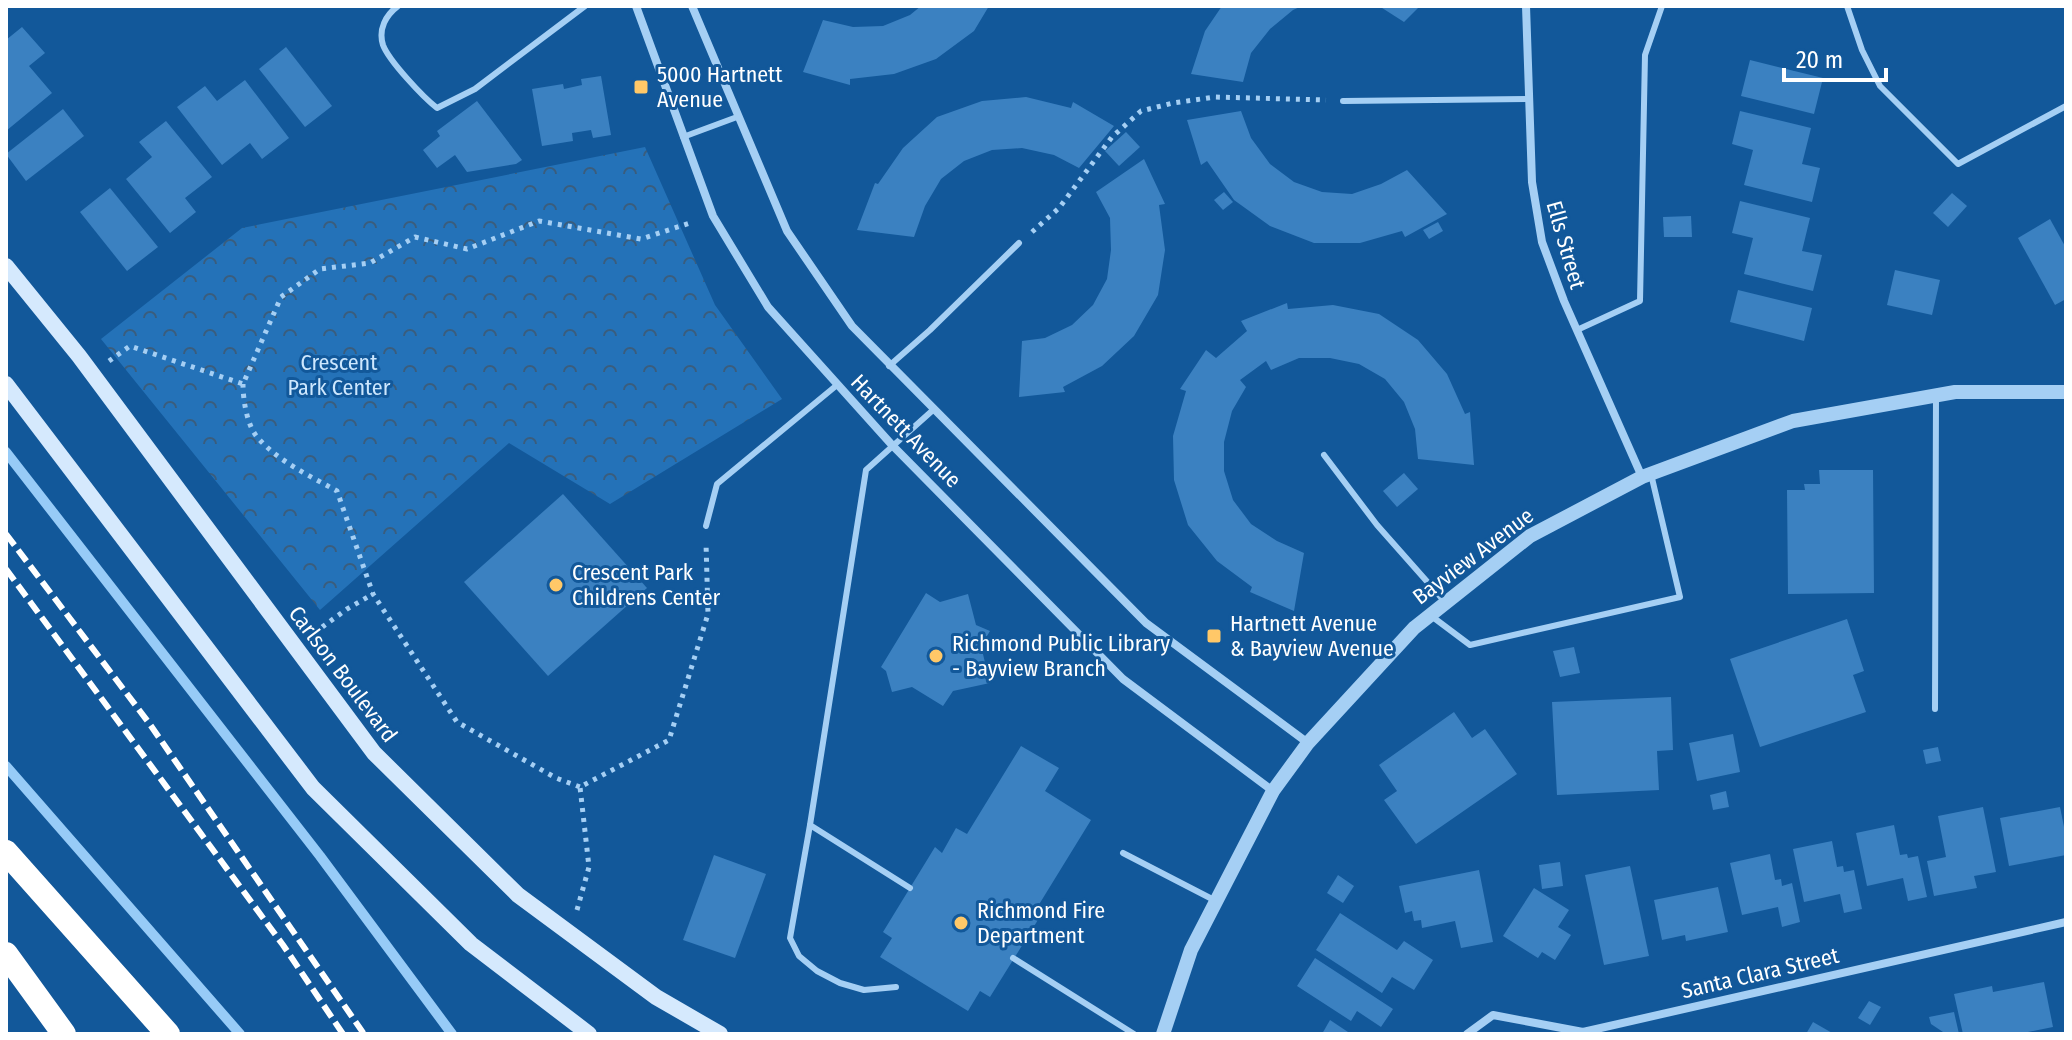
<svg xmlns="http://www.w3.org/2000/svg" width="2072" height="1040" viewBox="0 0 2072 1040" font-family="'Fira Sans Condensed',sans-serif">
  <defs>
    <pattern id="forest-crowns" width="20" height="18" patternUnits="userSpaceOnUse" patternTransform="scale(2)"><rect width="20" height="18" fill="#2472b8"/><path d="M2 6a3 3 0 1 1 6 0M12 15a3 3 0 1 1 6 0" fill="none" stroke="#3a5d7d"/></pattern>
  </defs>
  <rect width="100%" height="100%" fill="#12589a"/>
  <!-- forest -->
  <polygon fill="url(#forest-crowns)" points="645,147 715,305 782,399 610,504 509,443 320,610 101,339 242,228"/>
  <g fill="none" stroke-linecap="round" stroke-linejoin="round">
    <!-- stream -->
    <g stroke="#97cbf7" stroke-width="10">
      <polyline points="6,452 320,856 452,1034"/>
      <polyline points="6,766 240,1034"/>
    </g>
  </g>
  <!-- building -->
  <g fill="#3b81c1">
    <polygon points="921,6 989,6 974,31 936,59 894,74 850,79 850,85 803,72 823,20 853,27 883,26 910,15"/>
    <polygon points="1222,6 1302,6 1293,10 1270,29 1251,53 1243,82 1191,74 1205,31"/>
    <polygon points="1379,6 1420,6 1404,22"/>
    <polygon points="22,27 45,53 29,66 52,93 6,131 6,40"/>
    <polygon points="286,47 332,106 305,127 259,69"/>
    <polygon points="1750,60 1823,78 1814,114 1741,96"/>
    <polygon points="601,76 611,135 593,138 591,130 572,133 573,141 542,146 532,89 563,84 564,89 582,85 581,79"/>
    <polygon points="245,80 289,138 262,159 250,143 222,165 177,107 205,86 217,101"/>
    <polygon points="1026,97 1071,108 1073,102 1114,126 1079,168 1054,155 1022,148 992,150 964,161 941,179 925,206 914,237 857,230 875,183 878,184 903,148 937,117 982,101"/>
    <polygon points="477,101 522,160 516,164 467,172 455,155 437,168 423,150 440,136 437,131"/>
    <polygon points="63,109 84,136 26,181 6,154"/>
    <polygon points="1241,111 1251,138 1270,164 1294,182 1322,192 1352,194 1381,184 1407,170 1447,214 1405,237 1402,231 1360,243 1314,243 1270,226 1234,200 1207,161 1201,165 1187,120"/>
    <polygon points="1740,111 1811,128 1802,164 1820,168 1812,202 1744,185 1753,150 1732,144"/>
    <polygon points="166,121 212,177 185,198 196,212 170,233 126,179 152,157 139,142"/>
    <polygon points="1126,132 1140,147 1119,166 1105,151"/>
    <polygon points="1144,159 1165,204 1159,205 1165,250 1158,295 1134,336 1102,366 1063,387 1065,392 1019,397 1022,341 1045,338 1072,325 1093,305 1107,279 1111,250 1110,218 1096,192"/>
    <polygon points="110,188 158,247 127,271 80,212"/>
    <polygon points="1224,192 1233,202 1223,210 1214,200"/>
    <polygon points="1952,193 1967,206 1948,227 1933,213"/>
    <polygon points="1740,201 1810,218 1802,251 1822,255 1813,291 1744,274 1753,238 1732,233"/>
    <polygon points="1691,216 1692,237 1664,237 1663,217"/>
    <polygon points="2050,219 2066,248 2066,299 2055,305 2018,238"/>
    <polygon points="1438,222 1443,231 1429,239 1423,230"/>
    <polygon points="1895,270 1940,280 1932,315 1887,305"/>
    <polygon points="1738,290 1812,308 1804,341 1730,322"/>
    <polygon points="1287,303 1288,309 1333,305 1379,314 1418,340 1447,374 1465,414 1470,412 1474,465 1418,459 1415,429 1404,402 1385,379 1359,364 1330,358 1299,358 1271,370 1266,361 1240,380 1246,387 1232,411 1224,442 1224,471 1233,500 1251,524 1277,541 1304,553 1294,611 1250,592 1252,587 1217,561 1188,525 1174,480 1173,436 1186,391 1180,389 1206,350 1216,358 1247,331 1241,321"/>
    <polygon points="1819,470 1873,470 1874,593 1788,594 1787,490 1805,490 1804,484 1820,484"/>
    <polygon points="1404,473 1418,489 1397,507 1383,491"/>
    <polygon points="563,494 647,588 548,676 464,582"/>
    <polygon points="926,593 940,602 968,594 976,625 990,631 981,646 990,683 953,691 943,706 912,687 892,692 886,671 881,667"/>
    <polygon points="1847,619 1864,671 1853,675 1866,712 1760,747 1730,659"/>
    <polygon points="1574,647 1580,673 1560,677 1553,651"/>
    <polygon points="1671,697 1673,750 1657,751 1659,790 1557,795 1552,702"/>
    <polygon points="1454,712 1472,738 1485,729 1517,774 1416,844 1384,800 1397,791 1379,765"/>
    <polygon points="1733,734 1740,772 1697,781 1689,743"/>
    <polygon points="1021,746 1059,768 1045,791 1091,820 1035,911 1041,915 990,997 980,991 968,1011 880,957 892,938 883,932 935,847 942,853 956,828 967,834"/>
    <polygon points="1938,747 1941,761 1926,764 1923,750"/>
    <polygon points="1726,791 1729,807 1713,810 1710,795"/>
    <polygon points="1983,807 1996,872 1974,876 1977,888 1934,896 1927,861 1946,857 1938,816"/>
    <polygon points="2060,807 2066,837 2066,855 2009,866 2000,818"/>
    <polygon points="1894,825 1900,855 1907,854 1908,858 1918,856 1927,897 1908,901 1903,878 1867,886 1856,833"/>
    <polygon points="1832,841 1837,867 1843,866 1844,872 1854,870 1862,909 1844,913 1840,894 1804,902 1793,849"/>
    <polygon points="1770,854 1775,880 1781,879 1782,886 1792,883 1800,922 1782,927 1778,907 1742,915 1730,863"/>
    <polygon points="714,855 766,874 735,958 683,940"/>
    <polygon points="1560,862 1563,886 1542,889 1539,865"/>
    <polygon points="1630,866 1649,956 1604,965 1585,875"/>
    <polygon points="1479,870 1493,942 1461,948 1455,921 1422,928 1421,920 1414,921 1412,911 1405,913 1399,886"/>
    <polygon points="1338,875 1354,886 1343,903 1327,893"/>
    <polygon points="1718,887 1728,932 1686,941 1685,935 1662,940 1654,900"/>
    <polygon points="1534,888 1569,910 1558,927 1571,935 1555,960 1542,952 1538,958 1503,936"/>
    <polygon points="1340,913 1397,950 1404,941 1433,960 1414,990 1392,977 1382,993 1316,950"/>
    <polygon points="1315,958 1393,1009 1381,1027 1357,1011 1351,1021 1297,986"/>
    <polygon points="2044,982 2053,1027 2018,1034 1963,1034 1954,994 1992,986 1993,992"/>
    <polygon points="1869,1001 1881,1007 1870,1025 1858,1018"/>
    <polygon points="1954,1012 1959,1034 1946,1034 1931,1024 1929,1017"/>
    <polygon points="1330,1020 1351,1034 1322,1034"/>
    <polygon points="1813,1022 1834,1034 1806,1034"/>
  </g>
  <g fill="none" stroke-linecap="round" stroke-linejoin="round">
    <!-- path -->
    <g stroke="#a5cff4" stroke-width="5" stroke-dasharray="4 6" stroke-linecap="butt">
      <polyline points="1032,232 1059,208 1112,137 1141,111 1173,103 1215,97 1326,100"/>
      <polyline points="109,361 130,346 243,384 281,297 320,269 370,263 415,237 467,249 539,221 641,239 693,222"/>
      <path d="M243 384C243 400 247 426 258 438 278 461 310 476 337 491L373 594 457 722 556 778 580 787"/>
      <polyline points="314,633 347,609 373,594"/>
      <polyline points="577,910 589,867 580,787 669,740 708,614 706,543"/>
    </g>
    <!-- service -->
    <g stroke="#a5cff4" stroke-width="6">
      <path d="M398 6C386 15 378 29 383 45 389 61 423 97 437 108L475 89 585 6"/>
      <polyline points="1847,6 1862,50 1880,86 1958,164 2066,106"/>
      <polyline points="1343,101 1529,99"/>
      <polyline points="683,137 737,117"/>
      <polyline points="1577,330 1640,301 1645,55 1662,6"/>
      <polyline points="889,366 930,330 1019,243"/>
      <polyline points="1324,455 1377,525 1446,603"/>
      <polyline points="706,526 717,484 837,385"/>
      <polyline points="1430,615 1470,645 1680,597 1651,474"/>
      <polyline points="1935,709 1936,395"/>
      <polyline points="810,825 790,938 799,956 817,971 840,983 864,990 896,987"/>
      <polyline points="1123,853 1214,900"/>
      <polyline points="910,888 810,825 866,470 933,410"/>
      <polyline points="1013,958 1134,1034"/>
    </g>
    <!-- minor -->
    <g stroke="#a5cff4" stroke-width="8">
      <polyline points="636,6 713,216 768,307 892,445 1123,679 1273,791"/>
      <polyline points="692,6 787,231 852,326 1146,623 1308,743"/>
      <polyline points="1526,6 1532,182 1542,242 1564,301 1642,477"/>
      <polyline points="1467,1034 1493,1015 1583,1032 2066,922"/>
    </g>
    <!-- tertiary -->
    <polyline stroke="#a5cff4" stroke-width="14" points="1163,1034 1191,950 1273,791 1308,743 1414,628 1530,536 1642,477 1793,421 1955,392 2066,392"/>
    <!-- secondary -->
    <g stroke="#d5e9fd" stroke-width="16">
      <polyline points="6,266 79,356 374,753 518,895 656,997 720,1034"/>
      <polyline points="6,384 313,788 471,944 589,1034"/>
    </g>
    <!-- motorway -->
    <g stroke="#fff" stroke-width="24">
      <polyline points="6,852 168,1034"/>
      <polyline points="6,954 64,1034"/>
    </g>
    <!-- rail -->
    <g stroke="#fff" stroke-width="6" stroke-dasharray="14 6" stroke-linecap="butt">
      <polyline points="6,534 149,723 364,1034"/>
      <polyline points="6,569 283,945 343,1034"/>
    </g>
  </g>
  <!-- markers -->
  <g fill="#ffc868" stroke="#12589a" stroke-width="3">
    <rect x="633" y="79" width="16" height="16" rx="4"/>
    <circle cx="556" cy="585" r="8"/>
    <rect x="1206" y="628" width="16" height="16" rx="4"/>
    <circle cx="936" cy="656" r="8"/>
    <circle cx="961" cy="923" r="8"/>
  </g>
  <g text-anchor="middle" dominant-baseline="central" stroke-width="6" stroke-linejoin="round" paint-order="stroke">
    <!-- poi labels -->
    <g font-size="22" fill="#fff" stroke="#12589a" text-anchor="start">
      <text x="657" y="74">5000 Hartnett<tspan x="657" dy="25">Avenue</tspan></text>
      <text x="572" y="572">Crescent Park<tspan x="572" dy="25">Childrens Center</tspan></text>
      <text x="1230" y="623">Hartnett Avenue<tspan x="1230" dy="25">&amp; Bayview Avenue</tspan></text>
      <text x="952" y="643">Richmond Public Library<tspan x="952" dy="25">- Bayview Branch</tspan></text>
      <text x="977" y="910">Richmond Fire<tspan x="977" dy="25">Department</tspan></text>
    </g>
    <!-- street labels -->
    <g font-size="22" fill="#fff" stroke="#12589a">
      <text transform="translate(1566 245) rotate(74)">Ells Street</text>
      <text transform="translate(906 431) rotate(46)">Hartnett Avenue</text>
      <text transform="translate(1473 556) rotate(-37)">Bayview Avenue</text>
      <text transform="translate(343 674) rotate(53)">Carlson Boulevard</text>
      <text transform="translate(1760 973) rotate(-13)">Santa Clara Street</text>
    </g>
    <!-- park labels -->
    <g font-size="22" fill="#cde7fe" stroke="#12589a">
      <text x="339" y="362">Crescent<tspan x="339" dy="25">Park Center</tspan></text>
    </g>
  </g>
  <!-- border -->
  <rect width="2072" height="1040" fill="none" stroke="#ffffff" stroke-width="16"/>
  <!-- scale -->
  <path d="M1784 68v12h102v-12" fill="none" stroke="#ffffff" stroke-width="4"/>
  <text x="1796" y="68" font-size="24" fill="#ffffff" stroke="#12589a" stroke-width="6" paint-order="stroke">20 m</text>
</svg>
